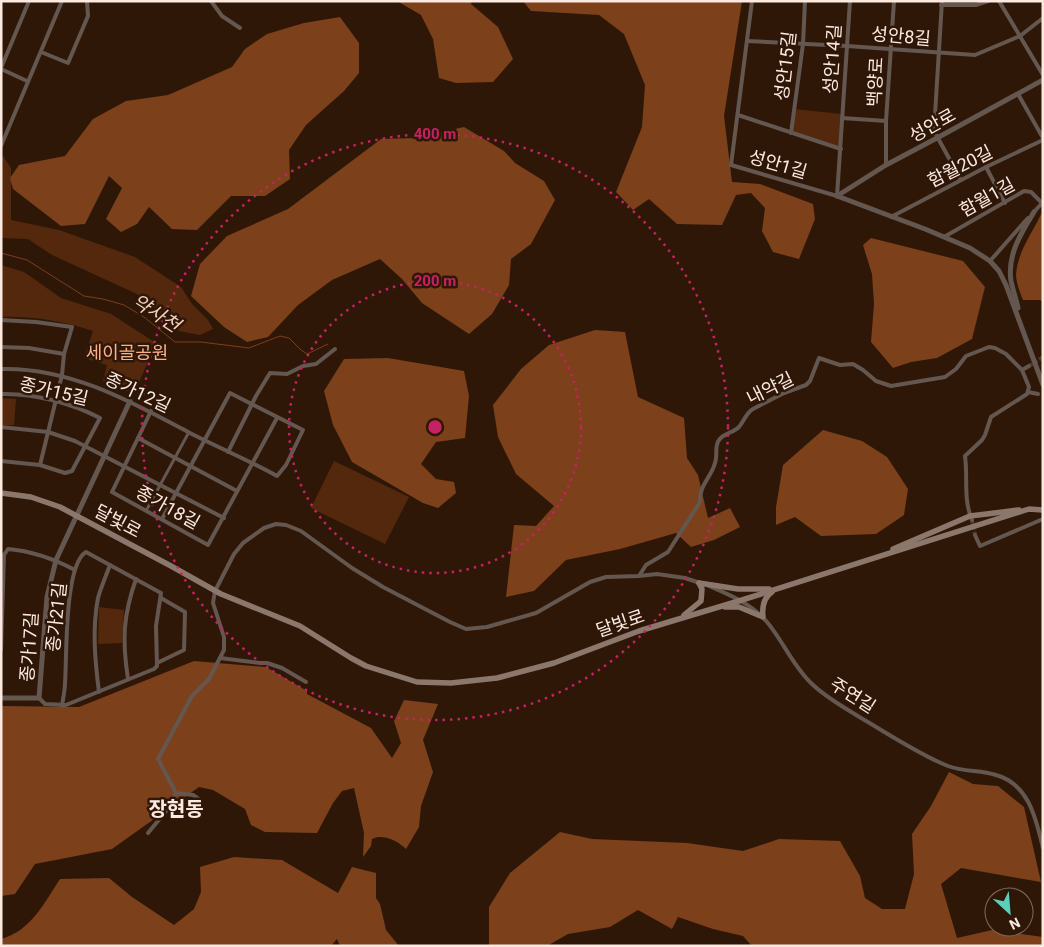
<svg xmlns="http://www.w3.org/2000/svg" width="1044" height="947" viewBox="0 0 1044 947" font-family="Roboto,'Noto Sans KR',sans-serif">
  <rect width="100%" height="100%" fill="#2f1708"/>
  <!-- green -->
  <g fill="#54280c">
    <polygon points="794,109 842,114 841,149 791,133"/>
    <polygon points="1,153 11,168 11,220 59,230 135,257 181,287 192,304 208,320 213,329 200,335 179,331 137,294 52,255 28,239 1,238"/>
    <path d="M1 265 24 272 61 298 111 314 156 343 134 394 103 381 107 365 84 358 93 331C63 321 32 316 1 317Z"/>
    <polygon points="1,398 16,399 14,425 1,425"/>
    <polygon points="334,461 409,497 385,544 311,508"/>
    <polygon points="99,607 124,610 122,643 98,644"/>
  </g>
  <!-- forest -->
  <g fill="#7c401a">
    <polygon points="397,1 472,1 471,4 498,27 513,59 493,82 456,83 439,78 433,39 421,15"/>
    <polygon points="523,1 742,1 724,116 732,182 760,184 813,204 815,219 799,259 773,252 762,231 765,208 751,193 736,195 722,225 677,224 649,199 633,210 616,192 642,127 645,85 624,34 599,15 531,11"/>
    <polygon points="340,17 359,43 359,73 344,91 306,125 289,150 290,179 265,196 231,196 197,230 172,229 149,207 137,224 121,232 106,219 122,188 109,176 85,224 61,226 13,189 10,178 19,165 65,156 93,119 126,101 168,95 232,67 245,49 267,34 304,23"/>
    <polygon points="464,127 504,151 515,163 544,181 555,200 531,244 511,259 509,285 492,314 469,334 422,303 402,279 380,259 332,280 298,305 268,337 247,342 224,327 191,296 200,264 227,236 288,209 381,139 415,138"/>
    <path d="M1043 210V302L1040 300H1023C1020 292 1016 283 1016 274 1018 250 1034 231 1043 210Z"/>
    <polygon points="871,238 963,261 985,287 972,339 937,358 911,362 893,368 871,342 874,304 872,274 863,245"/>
    <polygon points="595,330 625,332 638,397 684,418 687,458 698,475 708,518 730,508 740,527 714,540 691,547 676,533 620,549 566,560 534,591 506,597 514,525 536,526 554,506 516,474 498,437 493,405 521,369 549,345"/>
    <polygon points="388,358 464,371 469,396 465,438 436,442 421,464 436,479 454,482 456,493 438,508 423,503 352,462 333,425 324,391 344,359"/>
    <polygon points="823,430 862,441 887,457 908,489 904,515 876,534 821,536 795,517 776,525 776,507 783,465"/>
    <path d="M194 661 266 667 307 691V694L371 728 392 758 401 743 394 721 404 700 438 704 423 740 433 772 421 806 419 827 406 849C398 841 383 833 372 839L371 846 363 857 364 833 354 788 342 791 333 803 317 833 265 832 251 825 245 809 213 790 199 787 112 849 35 864 15 894 1 896V706L79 707Z"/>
    <polygon points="949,772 973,784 998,786 1024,807 1041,882 961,868 941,884 957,938 992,930 1043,937 1043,946 752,946 743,936 713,929 678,917 672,929 638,910 610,927 568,934 547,946 489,946 489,907 510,873 560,832 592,839 687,843 743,851 779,839 840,841 860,876 865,898 882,909 905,909 914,874 912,834 931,806"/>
    <path d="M234 857 282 860 338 893 352 867 376 873V898L380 904 386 930 399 946H340L337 939 331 946H1V939C31 931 44 903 60 879L109 878 132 897 174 925 194 909 201 892 200 867Z"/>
  </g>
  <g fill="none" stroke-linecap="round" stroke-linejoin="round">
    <!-- stream -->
    <polyline stroke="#7b3f18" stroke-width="1" points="1,253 27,260 84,296 103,299 124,305 144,317 175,342 201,342 249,348 280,336 289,338 301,350 307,354 328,344"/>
    <!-- minor-tunnel -->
    <g stroke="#4e3729" stroke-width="4" stroke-dasharray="4 2" stroke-linecap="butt">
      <polyline points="1029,366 1043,357"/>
      <polyline points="972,520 975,535"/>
    </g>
    <!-- pedestrian -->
    <polyline stroke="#645750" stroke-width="3" points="146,511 189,432"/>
    <!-- minor -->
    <g stroke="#645750" stroke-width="4">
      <polyline points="211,1 222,16 240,28"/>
      <polyline points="752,1 731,165 837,196 850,1"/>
      <polyline points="942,1 934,131 961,180"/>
      <polyline points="999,1 1043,75"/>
      <polyline points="941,5 976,5 988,1"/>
      <polyline points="747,41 847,46 975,55 1020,36 1043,18"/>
      <polyline points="41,52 68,63 88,16 87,1"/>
      <polyline points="1,68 29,1"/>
      <polyline points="1,69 27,81"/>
      <polyline points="1018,94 1043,138"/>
      <polyline points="738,115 841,149"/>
      <polyline points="842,118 886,121"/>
      <polyline points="791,133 803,44 805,1"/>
      <polyline points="1,146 62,1"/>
      <polyline points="886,165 886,121 894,1"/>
      <polyline points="986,167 1005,203"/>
      <polyline points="1033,213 1043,202"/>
      <polyline points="891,217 986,167 1043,140"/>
      <polyline points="944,237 1024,191 1031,192 1042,203"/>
      <polyline points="990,261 1028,218"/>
      <polyline points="1,320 36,322 72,327 64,354 29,348 1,347"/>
      <path d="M1 369C69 367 130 401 188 432 217 447 248 460 277 476L286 465 303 430 230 393 162 519"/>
      <polyline points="1022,370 1029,366"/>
      <polyline points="1028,392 1038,394"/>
      <path d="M1 394C34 393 71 403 100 418L72 471 65 473 40 465 1 461"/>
      <polyline points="151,411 112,492 208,545 277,418"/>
      <polyline points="1,427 48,432 75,441 224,518"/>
      <polyline points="138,438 237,491"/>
      <polyline points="228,452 256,396 270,373 287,374 303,366 316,364 335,349"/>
      <polyline points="40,465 62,375 64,354"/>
      <polyline points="975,535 980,546 1043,519"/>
      <path d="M639 576 646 565 668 552 700 502C699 485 711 478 715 463 718 455 714 447 719 440 724 433 733 433 739 427 744 421 746 413 753 409L784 393 806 385 810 381 819 358 840 365 853 364 863 370 876 381 891 386 945 377 956 369 966 356 989 347 995 348 1006 354 1022 370 1029 387 1027 394 991 417 985 435 982 440 965 456C968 478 963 499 972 520"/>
      <path d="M709 586C730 595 752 604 767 622 783 641 793 666 811 683 825 697 845 708 861 718 887 733 920 755 948 766 964 772 980 770 996 775 1029 784 1036 819 1043 848"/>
      <path d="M1 650 4 555 8 549C32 551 54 559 75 570"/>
      <polyline points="220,658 260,663 267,663 282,668 306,682"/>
      <polyline points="157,663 184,650 185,612 161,598"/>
      <path d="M128 679C122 640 123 616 136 579"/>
      <path d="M99 692C95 661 92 629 98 598 101 587 106 576 110 565"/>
      <path d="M39 698 45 704 66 705 154 669 157 666 156 626 161 593 86 552C64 565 67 657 65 683 65 690 63 698 62 706"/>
      <polyline points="200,800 193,795 176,793 158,759 192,696 209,679 224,650 224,637 213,603 215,591 234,554 243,543 264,528 276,524 286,525 301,531 352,568 383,587 450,622 466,629 487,627 536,613 590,582 606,577 639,576 657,574 685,578 700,583"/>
      <polyline points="148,833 167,810 176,793"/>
    </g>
    <!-- tertiary -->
    <g stroke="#645750" stroke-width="5">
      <polyline points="837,196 925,229 970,248 990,261 999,271 1006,285 1043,385"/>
      <polyline points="837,196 886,165 937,138 1043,80"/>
      <path d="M1018 308C1016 299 1013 290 1011 281 1007 255 1021 233 1034 212"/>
      <polyline points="1,698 39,698 47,597 56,560 130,401"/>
    </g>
    <!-- secondary -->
    <g stroke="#8c776c" stroke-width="5.5">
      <polyline points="1,493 31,497 60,507 171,566 221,594 300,626 351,658 366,666 417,682 451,683 497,678 554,663 639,631 742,600 1029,509 1043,510"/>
      <polyline points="893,549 970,516 1019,510"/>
      <polyline points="699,583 738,589 769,589"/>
      <path d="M725 607H739L763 617C762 608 763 598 772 592"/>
      <polyline points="684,615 701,601 702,589 699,583"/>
    </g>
  </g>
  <!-- distance rings -->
  <g fill="none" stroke="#c52262" stroke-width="2.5" stroke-dasharray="2.5 5">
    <circle cx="435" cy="427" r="146"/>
    <circle cx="435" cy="427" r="293"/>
  </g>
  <g text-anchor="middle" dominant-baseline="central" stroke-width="5" stroke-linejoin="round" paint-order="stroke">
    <!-- street labels -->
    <g font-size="18" fill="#fceae1" stroke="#2f1708">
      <text transform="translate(901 36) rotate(5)">성안8길</text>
      <text transform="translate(832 59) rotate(-86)">성안14길</text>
      <text transform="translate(785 66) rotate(-83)">성안15길</text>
      <text transform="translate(875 82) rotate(-87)">백양로</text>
      <text transform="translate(932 125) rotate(-29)">성안로</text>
      <text transform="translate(778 164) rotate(16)">성안1길</text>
      <text transform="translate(960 166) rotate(-27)">함월20길</text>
      <text transform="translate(987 197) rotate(-29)">함월1길</text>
      <text transform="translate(770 388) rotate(-26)">내약길</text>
      <text transform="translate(54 391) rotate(13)">종가15길</text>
      <text transform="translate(138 392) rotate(25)">종가12길</text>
      <text transform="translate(168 507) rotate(29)">종가18길</text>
      <text transform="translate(118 521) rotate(28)">달빛로</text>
      <text transform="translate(56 617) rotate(-84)">종가21길</text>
      <text transform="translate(620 623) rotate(-19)">달빛로</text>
      <text transform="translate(29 647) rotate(-86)">종가17길</text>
      <text transform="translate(853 695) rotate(32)">주연길</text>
    </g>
    <!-- park labels -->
    <g font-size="18" fill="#fbb289" stroke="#2f1708">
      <text x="127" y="352">세이골공원</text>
    </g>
    <!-- water labels -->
    <g font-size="19" font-style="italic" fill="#f3ceb9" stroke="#2f1708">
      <text transform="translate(156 313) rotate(33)">약사천</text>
    </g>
    <!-- quarter labels -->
    <g font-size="20" font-weight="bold" fill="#fceae1" stroke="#2f1708">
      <text x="176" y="809">장현동</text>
    </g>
  </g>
  <circle cx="435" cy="427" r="8" fill="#c52262" stroke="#2f1708" stroke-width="2.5"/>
  <g font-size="15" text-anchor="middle" font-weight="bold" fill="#c52262" stroke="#2f1708" stroke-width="5" stroke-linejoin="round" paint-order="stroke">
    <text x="435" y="139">400 m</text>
    <text x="435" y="286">200 m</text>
  </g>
  <!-- border -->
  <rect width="1044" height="947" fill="none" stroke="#fceae1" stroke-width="5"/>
  <!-- north arrow -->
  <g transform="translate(1009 912) rotate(154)"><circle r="24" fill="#2f1708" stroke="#816b5f"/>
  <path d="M0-4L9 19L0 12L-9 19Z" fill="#5dceb9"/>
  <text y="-8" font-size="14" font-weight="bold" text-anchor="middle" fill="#fceae1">N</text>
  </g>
</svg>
